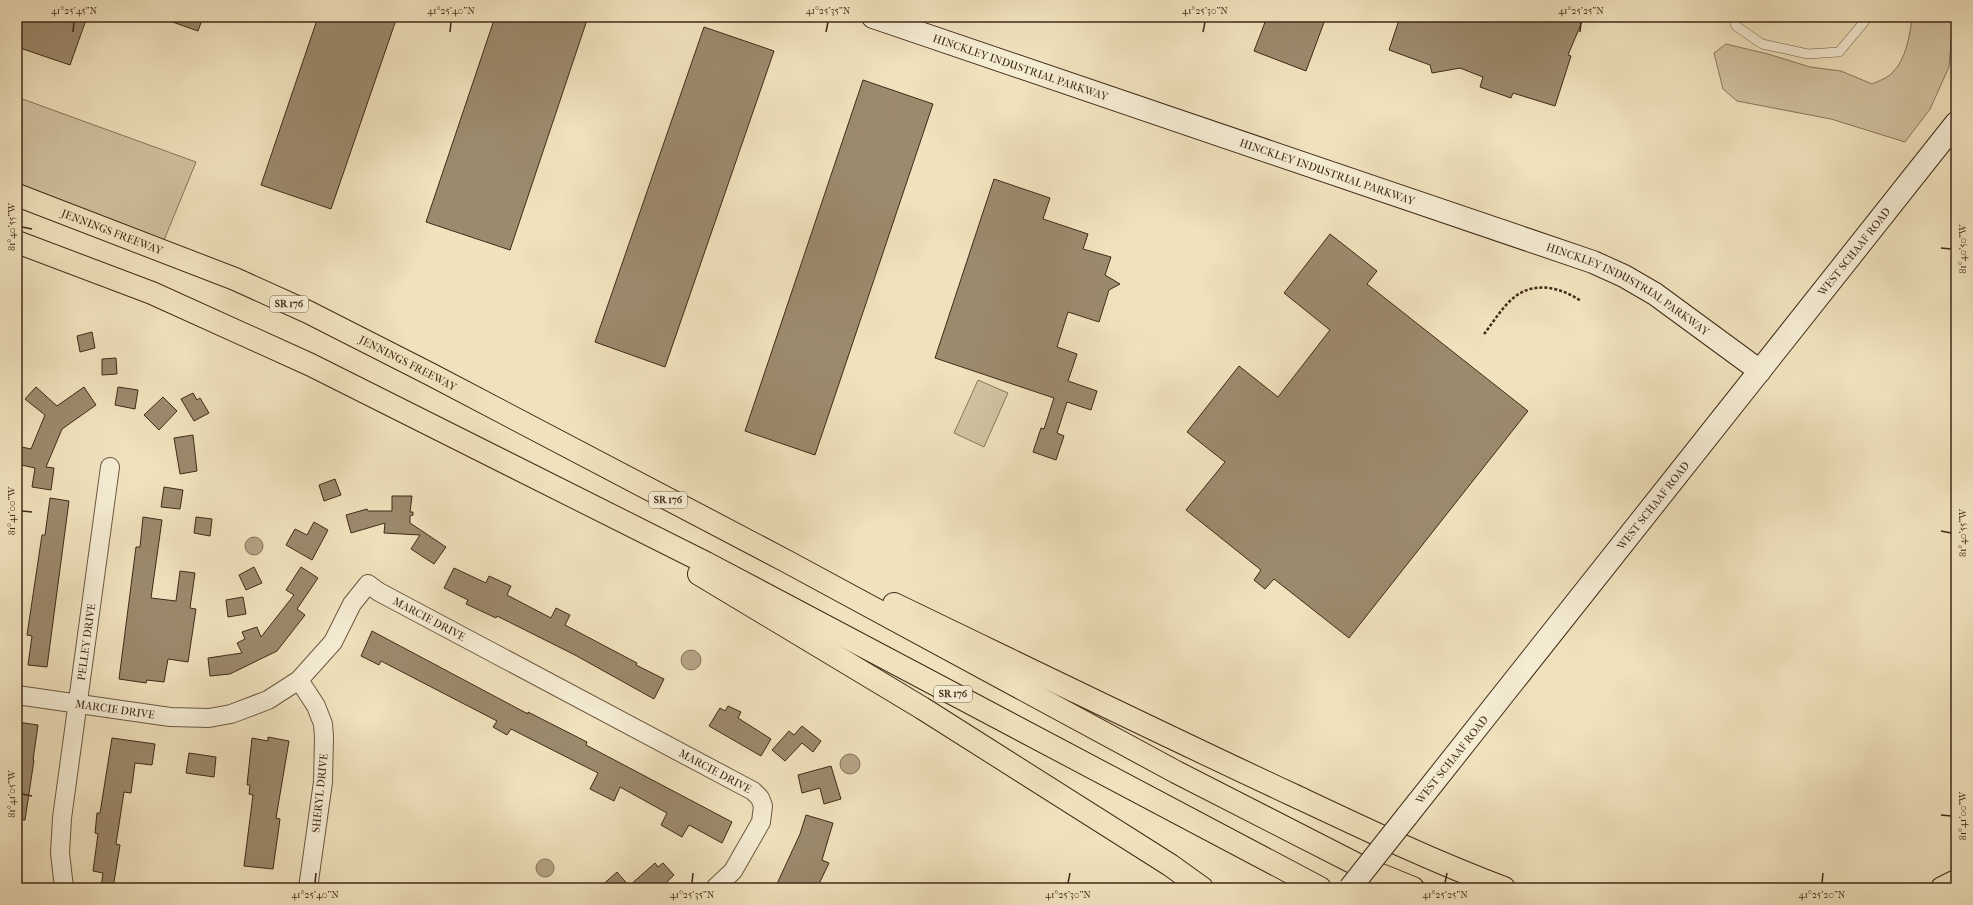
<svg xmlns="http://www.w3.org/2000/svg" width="1973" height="905" viewBox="0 0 1973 905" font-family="'IM FELL French Canon',serif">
  <rect width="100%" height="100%" fill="#f0e2bd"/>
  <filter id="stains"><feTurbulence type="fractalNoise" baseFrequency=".005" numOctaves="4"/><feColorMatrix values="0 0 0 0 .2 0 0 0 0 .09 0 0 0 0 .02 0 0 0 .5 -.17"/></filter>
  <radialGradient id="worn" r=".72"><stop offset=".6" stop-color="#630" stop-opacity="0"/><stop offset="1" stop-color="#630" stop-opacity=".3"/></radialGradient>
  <!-- green -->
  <g fill="#d2c3a1" stroke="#8a765c">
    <path d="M1912 17H1953L1949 67 1930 109 1905 142 1831 119 1737 101 1723 89 1714 53 1726 44 1768 54 1810 67 1841 71 1872 84C1878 81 1888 78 1892 73 1906 60 1910 35 1912 17Z"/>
    <polygon points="17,97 196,162 160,250 17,195"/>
    <polygon points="978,380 1008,393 984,447 954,433"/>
  </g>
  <!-- water -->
  <g fill="#b4a385" stroke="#867359">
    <circle cx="254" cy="546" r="9"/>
    <circle cx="691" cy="660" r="10"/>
    <circle cx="850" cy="764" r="10"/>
    <circle cx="545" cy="868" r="9"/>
  </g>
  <!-- building -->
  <g fill="#9c8a6d" stroke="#412a17">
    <polygon points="17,17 87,17 70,65 17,47"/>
    <polygon points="164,17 203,17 198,31 164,19"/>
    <polygon points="318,17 397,17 331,209 261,185"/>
    <polygon points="495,17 588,17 510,250 426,222"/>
    <polygon points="1267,17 1326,17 1306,71 1254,51"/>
    <polygon points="1400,17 1584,17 1568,55 1571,56 1555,106 1513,93 1511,98 1480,87 1483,77 1460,68 1432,73 1430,65 1389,50"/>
    <polygon points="704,27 774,51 665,367 595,342"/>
    <polygon points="863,80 933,104 815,455 745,431"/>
    <polygon points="994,179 1050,198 1043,219 1088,234 1083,249 1111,257 1105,275 1120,284 1109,290 1099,322 1068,312 1057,347 1077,354 1068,381 1097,391 1091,410 1067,402 1057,433 1064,436 1056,460 1033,452 1041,428 1044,429 1054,398 935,358"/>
    <polygon points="1330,234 1377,271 1367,284 1528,411 1349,638 1274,579 1265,589 1254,580 1261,570 1186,510 1225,462 1187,432 1239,366 1278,397 1330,330 1284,293"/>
    <polygon points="92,332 95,348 80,352 77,336"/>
    <polygon points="116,358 117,374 102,375 102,359"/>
    <polygon points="36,387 57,406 84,387 96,405 62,429 46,467 54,468 51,490 32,487 35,468 17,464 17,446 31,449 45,415 25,399"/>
    <polygon points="118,387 138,390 135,409 115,405"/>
    <polygon points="193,393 197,400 200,398 209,413 194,421 181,399"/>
    <polygon points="163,397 177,411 159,430 144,415"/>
    <polygon points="193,435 197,471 180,474 174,438"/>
    <polygon points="335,479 341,495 324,501 319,485"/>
    <polygon points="164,487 183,490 180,509 161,507"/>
    <polygon points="392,496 412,496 410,512 413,512 413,515 410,516 410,523 446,547 434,564 411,549 420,535 384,533 385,523 351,533 346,515 367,509 368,511 392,511"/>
    <polygon points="50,498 69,501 47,667 28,665 32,636 27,635 42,535 45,535"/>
    <polygon points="143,517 162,520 151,598 176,601 180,571 195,573 190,608 196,609 188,662 168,659 164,682 147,680 146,683 119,679 136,547 140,547"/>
    <polygon points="196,517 212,519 210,536 194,533"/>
    <polygon points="314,522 328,530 312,560 286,545 295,529 307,535"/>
    <polygon points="254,567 262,583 246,590 239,575"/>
    <polygon points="301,567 318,578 297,609 305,615 277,651 230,674 210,676 208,658 242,653 237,643 245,639 242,632 257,627 261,637 294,595 286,590"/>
    <polygon points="454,568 486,583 489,576 511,586 507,595 551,618 556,608 570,615 565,625 637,663 636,665 664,679 654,699 575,655 497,616 496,618 466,604 468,600 444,588"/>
    <polygon points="243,597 246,614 228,617 226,600"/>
    <polygon points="372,631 528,714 528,712 587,742 586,745 732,822 722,843 689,825 682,837 661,825 667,813 620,787 614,801 590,789 598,773 511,729 507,735 493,727 497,721 381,661 379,665 361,656"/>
    <polygon points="728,706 741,712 738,718 771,739 761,756 709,726 720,708 725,711"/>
    <polygon points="17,722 38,725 33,760 34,760 25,820 17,820"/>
    <polygon points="802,726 821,741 813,752 802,743 785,761 772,750 789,731 794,735"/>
    <polygon points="268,737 289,741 276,818 280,819 273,869 244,866 253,795 249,794 250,785 247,785 252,738 268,741"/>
    <polygon points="112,738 155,744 152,765 135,763 131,793 124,792 116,844 120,845 113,888 101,888 103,873 93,871 98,834 95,833 97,813 100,813"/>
    <polygon points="189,753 216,757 214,777 186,773"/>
    <polygon points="831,766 841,799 824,804 820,788 802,793 798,775"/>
    <polygon points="806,815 833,823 822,860 829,863 817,888 775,888 800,834"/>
    <polygon points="655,863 658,867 663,863 674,875 661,888 599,888 617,872 629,886"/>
  </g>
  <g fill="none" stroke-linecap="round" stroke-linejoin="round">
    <!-- lane casing -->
    <g stroke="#6d5840" stroke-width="10">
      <polyline id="lane" points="1733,17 1736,26 1762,44 1808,54 1839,52 1864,22 1865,17"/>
    </g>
    <!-- street casing -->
    <g stroke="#6d5840" stroke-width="20">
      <g id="street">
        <polyline points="299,680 316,706 323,724 324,737 323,782 308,888"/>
        <path id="s1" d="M17 695 170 717 209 718 231 714 268 700 299 680 333 642 352 604 368 584 379 592 753 791 760 798 763 806 761 822 733 871 715 888"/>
        <path id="s2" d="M64 888 60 853 62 818 110 467"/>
      </g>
    </g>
    <!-- secondary casing -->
    <g stroke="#412a17" stroke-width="24">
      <g id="secondary">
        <path id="s3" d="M873 17 1593 262 1624 276 1655 294 1760 371"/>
        <path id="s4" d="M1407 816 1956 123"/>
      </g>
    </g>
    <!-- highway casing -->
    <g stroke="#412a17" stroke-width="24">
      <g id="highway">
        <path id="s5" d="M17 195 235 279 308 312 430 374 786 561 1176 772 1356 864 1394 888"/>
        <polyline points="17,242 152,293 311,365 706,563 1320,888"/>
        <polyline points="699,574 922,708 1170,865 1202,888"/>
        <path d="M894 604C1027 668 1160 733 1293 795 1363 828 1432 861 1504 888"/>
        <polyline points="1381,875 1413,888"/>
        <polyline points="1942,888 1956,881"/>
      </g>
    </g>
    <!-- path -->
    <path stroke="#412a17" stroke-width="2.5" stroke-dasharray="3 2" stroke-linecap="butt" d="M1484 334C1492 324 1499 312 1509 302 1530 280 1559 286 1581 301"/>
    <!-- lane -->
    <use href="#lane" stroke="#f5ecd4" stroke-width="9"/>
    <!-- street -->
    <use href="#street" stroke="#f5ecd4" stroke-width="18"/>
    <!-- secondary -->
    <use href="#secondary" stroke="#f5ecd4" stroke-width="22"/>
    <!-- highway -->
    <use href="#highway" stroke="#f0e2bd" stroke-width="22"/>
    <!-- secondary-bridge casing -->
    <g stroke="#412a17" stroke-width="24" stroke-linecap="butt">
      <polyline id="secondary-bridge" points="1350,888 1407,816"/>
    </g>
    <!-- secondary-bridge -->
    <use href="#secondary-bridge" stroke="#f5ecd4" stroke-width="22"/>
  </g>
  <!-- ticks -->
  <path fill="none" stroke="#412a17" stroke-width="1.5" d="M73 32 74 22M450 32 451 22M826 32 828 22M1203 32 1205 22M1580 32 1581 22M22 227 32 229M1941 248 1951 249M22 511 32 512M1941 531 1951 533M22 794 32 796M1941 815 1951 816M315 883 316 873M692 883 693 873M1068 883 1070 873M1445 883 1447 873M1822 883 1823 873"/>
  <g text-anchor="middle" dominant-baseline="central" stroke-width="3" stroke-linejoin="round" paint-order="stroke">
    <!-- shield labels -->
    <g fill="#f5ecd4" stroke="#776450" stroke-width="1">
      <rect x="270" y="296" width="38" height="16" rx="3"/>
      <rect x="649" y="492" width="38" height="16" rx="3"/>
      <rect x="934" y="686" width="38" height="16" rx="3"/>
    </g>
    <g font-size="10" font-weight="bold" fill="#412a17">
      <text x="289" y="304">SR 176</text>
      <text x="668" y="500">SR 176</text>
      <text x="953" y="694">SR 176</text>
    </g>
    <!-- street labels -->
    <g font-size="11" fill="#412a17" stroke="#f5ecd4">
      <text stroke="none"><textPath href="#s3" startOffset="156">HINCKLEY INDUSTRIAL PARKWAY</textPath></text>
      <text stroke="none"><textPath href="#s3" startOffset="480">HINCKLEY INDUSTRIAL PARKWAY</textPath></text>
      <text stroke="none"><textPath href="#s5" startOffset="102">JENNINGS FREEWAY</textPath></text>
      <text stroke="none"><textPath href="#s4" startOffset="720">WEST SCHAAF ROAD</textPath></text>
      <text stroke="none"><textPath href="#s3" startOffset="804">HINCKLEY INDUSTRIAL PARKWAY</textPath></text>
      <text stroke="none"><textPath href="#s5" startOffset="426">JENNINGS FREEWAY</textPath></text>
      <text stroke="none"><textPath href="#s4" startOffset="396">WEST SCHAAF ROAD</textPath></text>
      <text stroke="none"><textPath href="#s1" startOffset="482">MARCIE DRIVE</textPath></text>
      <text stroke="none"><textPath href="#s2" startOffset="248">PELLEY DRIVE</textPath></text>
      <text stroke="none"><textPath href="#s1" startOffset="99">MARCIE DRIVE</textPath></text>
      <text stroke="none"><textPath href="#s4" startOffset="72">WEST SCHAAF ROAD</textPath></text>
      <text stroke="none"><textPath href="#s1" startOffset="806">MARCIE DRIVE</textPath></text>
      <text transform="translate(320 793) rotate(-84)">SHERYL DRIVE</text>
    </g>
  </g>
  <!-- margin -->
  <rect width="1973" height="905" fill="none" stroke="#f0e2bd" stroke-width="44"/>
  <rect x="22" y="22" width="1929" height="861" fill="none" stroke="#412a17" stroke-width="1.5"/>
  <g font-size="10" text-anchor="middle" fill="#412a17">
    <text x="74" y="14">41°25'45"N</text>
    <text x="451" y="14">41°25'40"N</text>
    <text x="828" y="14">41°25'35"N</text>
    <text x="1205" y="14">41°25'30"N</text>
    <text x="1581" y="14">41°25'25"N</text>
    <text transform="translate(11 227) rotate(-90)" y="4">81°40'55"W</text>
    <text transform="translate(1962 249) rotate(-90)" y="4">81°40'50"W</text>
    <text transform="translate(11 511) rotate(-90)" y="4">81°41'00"W</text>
    <text transform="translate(1962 533) rotate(-90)" y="4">81°40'55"W</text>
    <text transform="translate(11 794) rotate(-90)" y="4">81°41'05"W</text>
    <text transform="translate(1962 816) rotate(-90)" y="4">81°41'00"W</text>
    <text x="315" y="898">41°25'40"N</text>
    <text x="692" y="898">41°25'35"N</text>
    <text x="1068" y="898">41°25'30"N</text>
    <text x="1445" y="898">41°25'25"N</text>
    <text x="1822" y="898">41°25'20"N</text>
  </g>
  <rect width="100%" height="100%" filter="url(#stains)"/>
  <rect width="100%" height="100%" fill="url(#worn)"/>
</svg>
